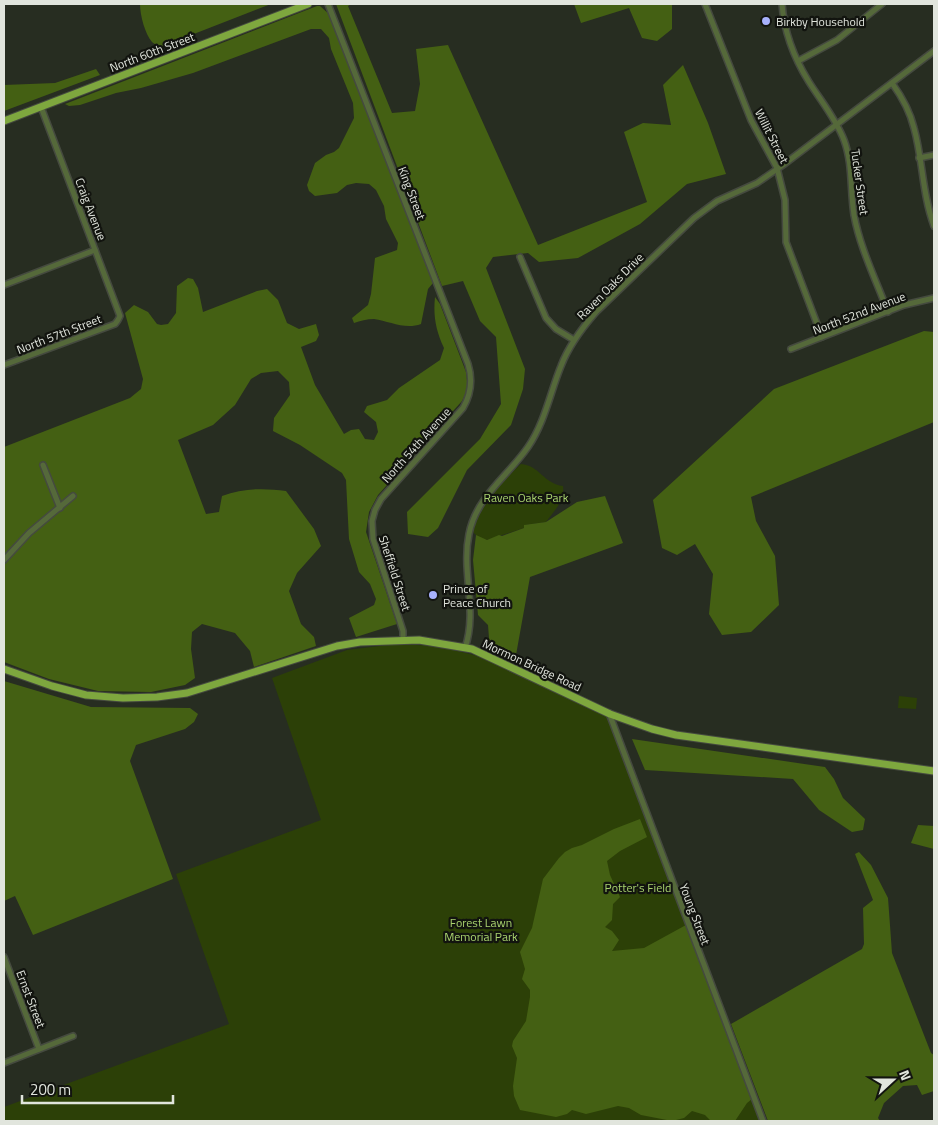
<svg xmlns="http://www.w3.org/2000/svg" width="938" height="1125" viewBox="0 0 938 1125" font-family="'Titillium Web',sans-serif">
  <rect width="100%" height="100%" fill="#272d21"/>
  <!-- green -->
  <g fill="#2c4007">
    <path d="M521 464C539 465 544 484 563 486 565 501 554 511 546 522L525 525 524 528 487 540 479 538 473 532C481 503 500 484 521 464Z"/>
    <polygon points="396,644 437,646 482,657 607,717 760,1121 4,1121 4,1107 229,1024 176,874 321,820 272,678 347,650"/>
    <polygon points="899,696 917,698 916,709 898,708"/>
  </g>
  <!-- forest -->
  <g fill="#446013">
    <path d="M140 4H271L163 46C159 45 155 45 152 42 145 34 140 15 140 4Z"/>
    <polygon points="336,4 351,4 348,6 392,113 415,111 420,84 416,49 448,45 538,245 647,202 624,132 643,123 671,125 663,85 683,65 708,123 726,174 687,184 640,224 578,258 539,262 528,253 493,257 486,268 525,369 523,389 511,425 467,470 438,528 428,537 408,534 407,512 480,439 501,404 496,337 480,321 463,281 442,286"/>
    <polygon points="574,4 672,4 672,29 657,41 642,38 629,8 581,23"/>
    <path d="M317 6H320L331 16 433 283 428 289 421 324C405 330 389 321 374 319 367 319 360 321 354 323L352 318 368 305 371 294 375 258 397 250 398 243 386 219 384 206 376 190 369 184 356 183 347 185 337 193 315 196 309 191 307 185 315 163 326 155 334 152 339 148 354 118 353 103 331 49 329 38 321 29H311L193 73 141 88 116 93 80 105 69 106 65 104Z"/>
    <polygon points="96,69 100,75 4,111 4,85 55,83"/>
    <path d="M188 278 193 279 198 288 203 312 257 291 267 289 278 300 287 323 299 329 316 324 319 335 316 341 301 347 315 385 344 434 351 430 359 429 365 439 374 440 378 432 376 422 364 412 367 406 387 400 399 388 440 360 444 348C436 331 433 316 435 297L440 304 466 372 468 389 462 401 378 495 369 512 366 532 397 624 356 637 349 618 374 605 376 599 370 584 359 572 349 539 346 480 342 473 300 445 273 431 274 418 290 395 289 382 278 371 261 373 251 379 235 405 213 425 178 440 206 514 219 512 222 496C243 488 264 488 286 491L314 529 321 546 297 573 289 591 301 624 314 637 316 646 254 667 250 651 235 633 202 624 192 632 191 649 195 678 185 685 151 692 98 691 49 679 4 662V447L130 398 141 389 143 379 125 313 134 305 148 312 157 324 161 325 168 324 176 313 177 286Z"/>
    <polygon points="924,331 934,332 934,422 751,497 756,521 775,556 779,605 751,632 722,635 709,614 713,574 695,544 677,555 662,548 653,500 774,389"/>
    <polygon points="605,496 623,543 530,577 516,655 512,659 490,651 488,625 478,615 473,560 476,535 487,540 499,535 502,536 524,528 524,525 546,522 577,502"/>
    <polygon points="4,681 91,707 190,708 198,714 194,722 185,729 136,745 130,761 173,879 33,935 15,896 4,901"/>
    <polygon points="632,739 825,767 834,779 843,798 865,819 863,830 852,832 819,810 793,779 645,770"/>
    <polygon points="640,819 647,837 620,851 607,861 610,875 620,897 613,904 612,920 605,927 612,931 619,940 612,951 644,948 686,925 752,1099 747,1103 735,1121 711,1121 705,1115 692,1111 684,1118 672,1121 641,1115 629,1108 618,1106 586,1114 572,1110 567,1114 556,1117 520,1110 514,1096 513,1086 517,1058 512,1046 513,1041 526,1021 530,997 530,990 522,979 525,969 520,952 532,928 543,879 559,858 565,852 572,848 582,845 614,829"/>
    <polygon points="918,825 934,826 934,849 911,843"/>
    <polygon points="859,852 871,865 888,898 892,953 931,1053 934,1055 934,1091 922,1095 917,1085 903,1086 884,1103 878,1118 880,1121 768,1121 731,1024 862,949 864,944 863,908 873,900 855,854"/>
  </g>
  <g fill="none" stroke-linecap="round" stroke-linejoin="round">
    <!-- minor casing -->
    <g stroke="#454a3f" stroke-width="8">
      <g id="minor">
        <path d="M328 4 468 364C473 380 471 394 463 408L381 499 375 510 372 521 373 539 403 631V640"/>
        <polyline points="705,4 751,120 777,168 785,200 786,242 822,337"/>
        <path d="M782 4C784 31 794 58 809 82 821 101 836 119 844 140 853 164 850 190 854 215 860 248 876 280 888 312"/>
        <polyline points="798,61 837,40 882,4"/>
        <path d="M892 83C902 97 910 111 914 128 923 160 922 194 934 226"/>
        <polyline points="919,158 934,155"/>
        <polyline points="520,257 546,318 556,329 574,340"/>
        <polyline points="4,285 95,250"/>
        <polyline points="791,349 904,305 934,298"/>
        <polyline points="4,365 115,324 118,320 120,316 41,107"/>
        <polyline points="43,465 60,508"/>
        <polyline points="4,560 29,533 73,496"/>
        <path d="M465 648C478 610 461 572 469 534 476 497 508 476 528 447 545 422 550 393 561 366 569 345 582 328 596 312L694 218 717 201 757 183 783 165 934 51"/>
        <polyline points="609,713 763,1121"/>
        <polyline points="4,957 39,1049"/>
        <polyline points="4,1063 73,1036"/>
      </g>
    </g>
    <!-- major casing -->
    <g stroke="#454a3f" stroke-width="9">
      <g id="major">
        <polyline points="4,121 308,4"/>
        <polyline points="4,669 52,686 86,695 123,698 157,697 187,693 337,646 360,642 419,640 472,649 610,714 652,729 676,735 934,771"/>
      </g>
    </g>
    <!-- minor -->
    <use href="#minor" stroke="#55693a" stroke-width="5"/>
    <!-- major -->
    <use href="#major" stroke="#7ea73e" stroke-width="7"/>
  </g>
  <!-- markers -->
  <g fill="#a7b1fc" stroke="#12140f" stroke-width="2">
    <circle cx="766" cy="21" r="5"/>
    <circle cx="433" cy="595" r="5"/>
  </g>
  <g text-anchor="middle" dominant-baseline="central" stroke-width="4.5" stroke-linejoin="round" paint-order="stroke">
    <!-- poi labels -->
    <g font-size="12" fill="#e1e5dd" stroke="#12140f" text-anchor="start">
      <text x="776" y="21">Birkby Household</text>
      <text x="443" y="588">Prince of<tspan x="443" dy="14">Peace Church</tspan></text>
    </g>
    <!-- street labels -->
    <g font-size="12" fill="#e1e5dd" stroke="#12140f">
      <text transform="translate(152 52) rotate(-21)">North 60th Street</text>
      <text transform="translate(772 136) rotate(63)">Willit Street</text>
      <text transform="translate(860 182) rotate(82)">Tucker Street</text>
      <text transform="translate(412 193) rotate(69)">King Street</text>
      <text transform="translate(91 209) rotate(69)">Craig Avenue</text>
      <text transform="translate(610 286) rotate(-45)">Raven Oaks Drive</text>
      <text transform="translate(859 313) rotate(-21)">North 52nd Avenue</text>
      <text transform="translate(59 334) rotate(-21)">North 57th Street</text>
      <text transform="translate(416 445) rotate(-48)">North 54th Avenue</text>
      <text transform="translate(395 573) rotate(72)">Sheffield Street</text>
      <text transform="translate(532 665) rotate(25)">Mormon Bridge Road</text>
      <text transform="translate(695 914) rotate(69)">Young Street</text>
      <text transform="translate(31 999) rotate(69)">Ernst Street</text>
    </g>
    <!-- park labels -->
    <g font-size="12" fill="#a9d36f" stroke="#12140f">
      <text x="526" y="497">Raven Oaks Park</text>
      <text x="638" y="887">Potter's Field</text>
      <text x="481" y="922">Forest Lawn<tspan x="481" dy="14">Memorial Park</tspan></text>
    </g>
  </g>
  <!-- border -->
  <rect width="938" height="1125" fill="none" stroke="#e1e5dd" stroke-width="10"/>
  <!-- north arrow -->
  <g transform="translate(893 1080) rotate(69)" stroke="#12140f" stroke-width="4" paint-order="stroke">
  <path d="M0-4L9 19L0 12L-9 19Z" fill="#e1e5dd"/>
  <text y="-8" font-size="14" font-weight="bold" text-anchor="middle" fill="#e1e5dd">N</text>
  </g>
  <!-- scale -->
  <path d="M22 1095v8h151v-8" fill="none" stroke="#e1e5dd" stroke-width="2.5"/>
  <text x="30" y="1095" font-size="15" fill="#e1e5dd" stroke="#12140f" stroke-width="4" paint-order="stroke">200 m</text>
</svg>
